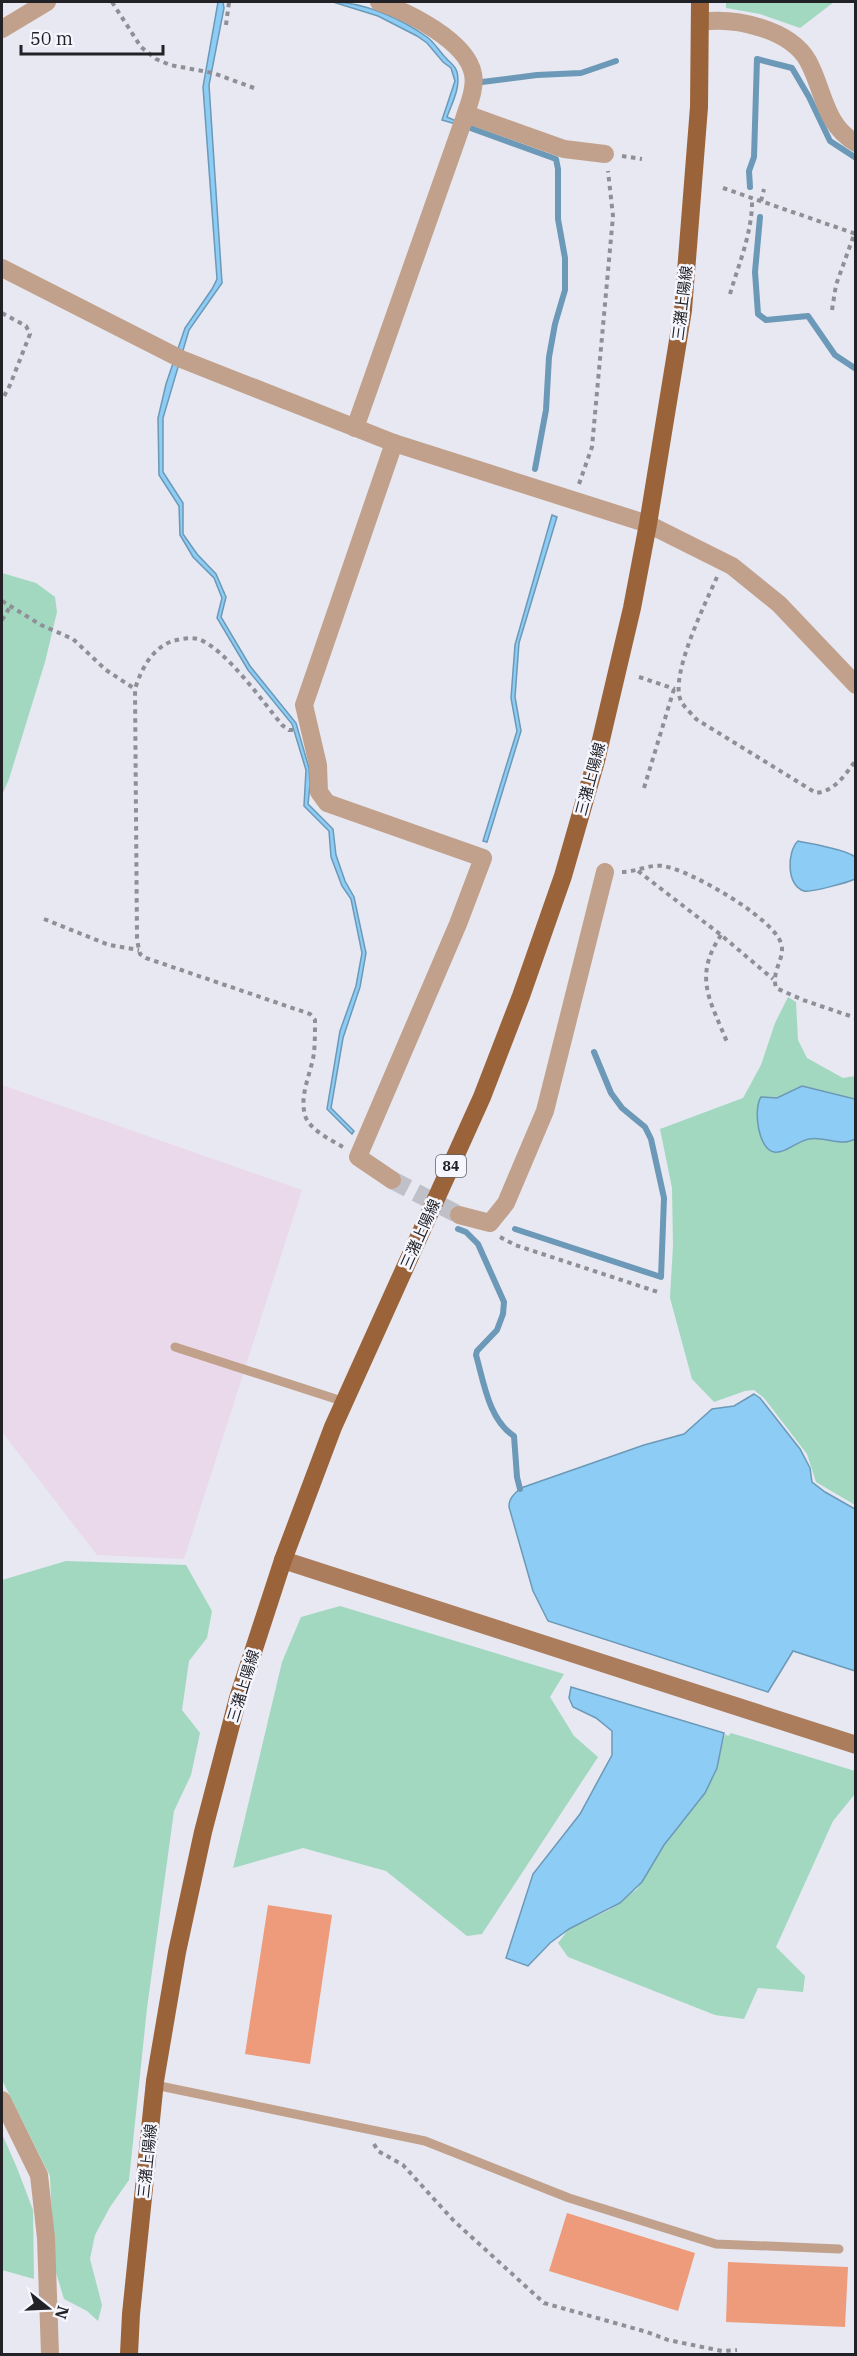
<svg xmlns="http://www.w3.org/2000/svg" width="857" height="2356" viewBox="0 0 857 2356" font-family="'IBM Plex Serif','Noto Sans JP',serif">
  <rect width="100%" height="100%" fill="#e7e8f2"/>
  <!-- industrial -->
  <polygon fill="#ead9eb" points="2,1085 302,1190 184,1559 97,1555 2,1432"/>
  <!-- green -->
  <g fill="#a1d8bf">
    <polygon points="726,2 834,2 800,28 760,14 726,8"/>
    <polygon points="2,573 36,583 55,597 57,612 45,662 9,779 2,795"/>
    <polygon points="788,997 796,1002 798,1040 807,1058 843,1078 855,1076 855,1505 816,1482 807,1454 764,1398 754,1390 745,1391 714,1402 692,1379 670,1298 673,1245 672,1188 660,1129 743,1098 761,1065 775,1023"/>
    <polygon points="66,1561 186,1565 212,1611 207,1638 189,1661 182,1710 200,1733 191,1775 174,1811 147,2008 129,2180 110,2207 95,2235 90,2259 102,2305 98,2321 87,2311 64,2299 54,2266 50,2176 2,2080 2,1580"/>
    <polygon points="340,1606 564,1674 550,1697 574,1736 598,1757 482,1934 467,1936 386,1871 303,1848 233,1868 282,1662 301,1617"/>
    <polygon points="731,1733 855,1771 855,1794 833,1821 776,1947 805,1976 803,1992 758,1988 744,2019 715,2015 568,1957 558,1943 568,1930 609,1910 637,1889 665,1844 702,1798 716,1770 725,1734 728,1736"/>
    <polygon points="2,2134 17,2168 33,2210 34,2279 2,2270"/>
  </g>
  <!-- water -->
  <g fill="#8cccf5" stroke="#6c99b7" stroke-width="1.5">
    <polygon points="218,2 223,2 224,8 209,85 222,283 189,330 163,418 163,472 183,503 183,534 197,554 216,574 226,597 221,617 250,666 296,723 309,768 310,785 308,804 333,829 336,855 345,881 354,897 366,953 360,987 343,1038 331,1108 354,1131 352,1134 327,1109 340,1031 356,986 362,953 351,899 342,886 331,857 329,831 304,806 306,770 292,724 248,670 217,618 222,598 214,578 193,557 180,535 179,506 159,475 158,418 166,384 185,328 212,289 217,279 203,87"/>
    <path d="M333 2C364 2 402 19 427 37 435 43 439 51 446 58 450 63 455 65 457 72 461 87 452 103 447 117L465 125 466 127 442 120 455 81 451 68 443 62 427 43 417 36 378 16Z"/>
    <polygon points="552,515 557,517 519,643 515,697 521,731 487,842 483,841 517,731 511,698 515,645"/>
    <path d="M798 841C811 844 846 849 855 857V879C849 882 810 893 804 891 786 886 787 851 798 841Z"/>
    <path d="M802 1086 855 1099V1139C841 1147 824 1136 809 1139 797 1141 785 1154 774 1152 758 1149 753 1109 761 1097L777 1098Z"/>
    <path d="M754 1394 760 1398 800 1449 810 1468 812 1482 825 1492 855 1509V1671L793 1651 768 1692 548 1621 533 1591 509 1507C509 1498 514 1494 521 1488L644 1445 684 1434 712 1409 734 1406Z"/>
    <polygon points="571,1687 724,1733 717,1768 705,1793 664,1845 642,1882 620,1903 569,1929 550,1943 528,1966 506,1958 533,1874 580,1814 612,1755 612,1731 596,1718 573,1707 569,1698"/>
  </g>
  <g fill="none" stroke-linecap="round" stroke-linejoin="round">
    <!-- stream -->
    <g stroke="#6c99b7" stroke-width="6">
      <polyline points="482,82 537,75 581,73 616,61"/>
      <polyline points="465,126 556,159 558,169 558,219 565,258 565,290 555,324 549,357 546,410 535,469"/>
      <polyline points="750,187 749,171 754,157 757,59 792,68 809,97 830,141 856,158"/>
      <polyline points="760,217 755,272 758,314 766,320 808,316 835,355 856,369"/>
      <path d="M458 1229 466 1232 478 1244 504 1302 503 1314 497 1330 477 1351 476 1355C484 1383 489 1420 514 1436L517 1477 520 1489"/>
      <polyline points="515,1229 661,1277 664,1198 651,1139 645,1127 622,1108 611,1093 594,1052"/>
    </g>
  </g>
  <!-- building -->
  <g fill="#ee9b7c">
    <polygon points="268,1905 332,1915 310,2064 245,2054"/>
    <polygon points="567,2213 695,2253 678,2311 549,2271"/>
    <polygon points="728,2262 848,2267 845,2327 726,2322"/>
  </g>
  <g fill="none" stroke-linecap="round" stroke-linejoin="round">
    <!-- street-tunnel -->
    <polyline stroke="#c0c0c9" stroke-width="18" stroke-dasharray="18 9" stroke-linecap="butt" points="392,1180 459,1215"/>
    <!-- path -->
    <g stroke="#8f9097" stroke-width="4" stroke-dasharray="4.5 4.5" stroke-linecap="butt">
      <polyline points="112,2 141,47 156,59 170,65 213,73 254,88"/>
      <polyline points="226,25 229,2"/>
      <polyline points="622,156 642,159"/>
      <polyline points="723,188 856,234"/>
      <polyline points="761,201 764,189"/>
      <path d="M730 294C739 263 753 231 752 198"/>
      <polyline points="832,310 836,285 855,232"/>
      <polyline points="2,313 26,326 30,334 10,385 2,400"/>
      <polyline points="579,484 592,447 613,216 608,171"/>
      <path d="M717 577C706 602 669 676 681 701 684 707 692 714 696 719L816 793C835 791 845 775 856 760"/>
      <polyline points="2,601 41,625 73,639 106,670 135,689"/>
      <polyline points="2,620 10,607"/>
      <polyline points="639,677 675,689"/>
      <path d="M293 730H289L282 725C264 703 224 647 198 639 190 637 178 639 170 642 151 650 141 670 135 689L137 940 140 954 146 958 310 1014 315 1020C315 1031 315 1042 314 1053 311 1074 298 1097 306 1118 312 1131 331 1140 343 1147"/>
      <polyline points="644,788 674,689"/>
      <polyline points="638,871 721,935 773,979"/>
      <path d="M622 872C636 872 650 864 663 866 690 870 772 917 781 943 786 958 771 970 776 988L803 1000 856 1018"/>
      <polyline points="44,919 109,945 139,950"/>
      <path d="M721 935C693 977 710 1000 727 1042"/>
      <polyline points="500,1237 515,1245 661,1293"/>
      <polyline points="374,2144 378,2151 403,2165 454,2221 544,2303 647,2332 668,2340 722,2351 737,2350"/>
    </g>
    <!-- lane -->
    <g stroke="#c1a18b" stroke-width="9">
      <polyline points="175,1347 345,1402"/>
      <polyline points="155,2085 425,2141 569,2198 716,2244 839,2249"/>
    </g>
    <!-- street -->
    <g stroke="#c1a18b" stroke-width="18">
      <path d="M701 22C735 17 790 29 808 61 824 90 824 125 856 143"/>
      <polyline points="2,29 47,2"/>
      <polyline points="466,114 564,149 605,154"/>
      <polyline points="2,268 181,359 394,443 648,524 732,566 779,604 856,685"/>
      <path d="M355 428 464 119C468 106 476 88 473 74 467 41 408 12 379 2"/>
      <polyline points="392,1180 358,1157 458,924 483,858 327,803 319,792 318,765 304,705 394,443"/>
      <polyline points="459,1215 490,1223 506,1203 545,1111 605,872"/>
      <polyline points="2,2100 39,2175 46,2238 50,2354"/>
    </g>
    <!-- secondary -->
    <polyline stroke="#ac7d5c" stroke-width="18" points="283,1560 856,1745"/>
    <!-- primary -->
    <polyline stroke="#9b6339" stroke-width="18" points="129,2354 131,2314 155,2081 177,1952 203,1832 238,1698 283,1560 333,1427 482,1097 521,996 563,876 596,761 632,608 648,524 683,310 699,107 700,2"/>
  </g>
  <g text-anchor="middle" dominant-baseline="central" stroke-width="5" stroke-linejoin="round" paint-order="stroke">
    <!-- shield labels -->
    <rect fill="#f5f6fe" stroke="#616267" stroke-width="1.5" x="436" y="1155" width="30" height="22" rx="4.5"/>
    <g font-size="14" font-weight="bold" fill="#222226">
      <text x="451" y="1166">84</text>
    </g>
    <!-- street labels -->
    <g font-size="15" fill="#222226" stroke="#f5f6fe">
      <text transform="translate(682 303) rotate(-83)">三潴上陽線</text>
      <text transform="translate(590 779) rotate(-75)">三潴上陽線</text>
      <text transform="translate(420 1234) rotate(-66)">三潴上陽線</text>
      <text transform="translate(243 1686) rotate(-73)">三潴上陽線</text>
      <text transform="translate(147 2161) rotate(-84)">三潴上陽線</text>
    </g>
  </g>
  <!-- border -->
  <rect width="857" height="2356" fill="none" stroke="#222226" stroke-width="6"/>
  <!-- north arrow -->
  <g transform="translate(48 2308) rotate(108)" stroke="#f5f6fe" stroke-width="4.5" paint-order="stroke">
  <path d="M0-4.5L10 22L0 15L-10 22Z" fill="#222226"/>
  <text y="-9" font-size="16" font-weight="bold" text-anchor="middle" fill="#222226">N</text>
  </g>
  <!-- scale -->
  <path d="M21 45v9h142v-9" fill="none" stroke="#222226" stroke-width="3"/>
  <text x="30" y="45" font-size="18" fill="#222226" stroke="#f5f6fe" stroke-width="4.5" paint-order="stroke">50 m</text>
</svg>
